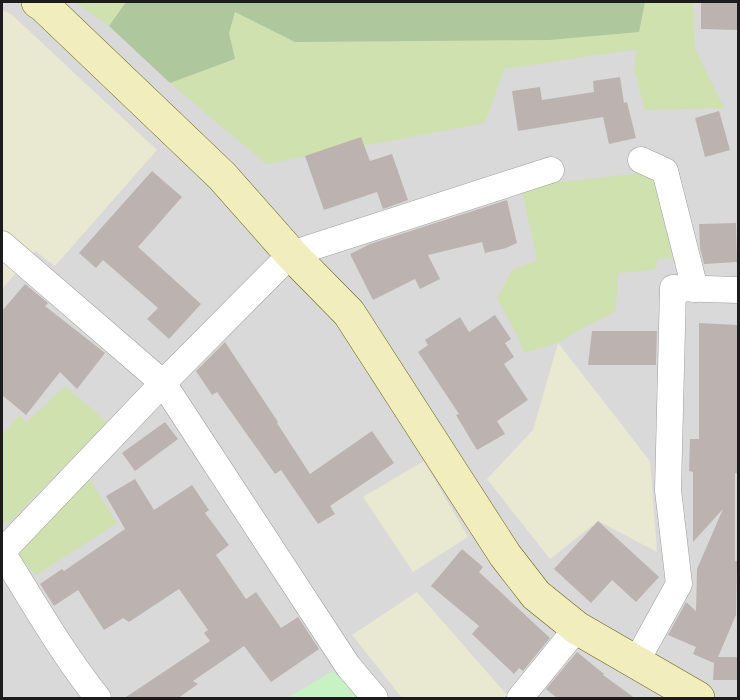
<svg xmlns="http://www.w3.org/2000/svg" width="740" height="700" viewBox="0 0 740 700" font-family="'PT Sans',sans-serif">
  <rect width="100%" height="100%" fill="#ece8e3"/>
  <!-- residential -->
  <rect fill="#dad9d9" x="2" y="2" width="736" height="696"/>
  <!-- farmland -->
  <g fill="#e9e8d0">
    <polygon points="2,10 11,14 157,150 55,266 35,251 2,289"/>
    <polygon points="558,343 650,461 657,552 598,521 550,559 487,479 533,430"/>
    <polygon points="424,461 468,537 413,572 363,497"/>
    <polygon points="417,592 507,695 504,698 402,698 352,635"/>
  </g>
  <!-- grass -->
  <g fill="#cee1ae">
    <polygon points="75,2 126,2 109,26"/>
    <polygon points="645,2 693,2 695,49 724,108 645,110 634,70 637,49 504,69 485,123 266,164 170,83 235,59 229,33 235,12 295,42 638,32"/>
    <polygon points="671,170 687,257 658,259 654,270 618,273 616,311 584,327 558,343 524,353 518,337 497,298 513,269 537,261 521,186"/>
    <polygon points="65,386 107,422 10,522 2,523 2,435 19,415 27,422"/>
    <polygon points="87,475 117,523 36,575 12,550"/>
  </g>
  <!-- forest -->
  <polygon fill="#aec79c" points="126,2 645,2 639,32 549,40 295,42 235,12 229,33 235,59 170,83 109,26"/>
  <!-- park -->
  <polygon fill="#c6f2c4" points="333,671 361,698 287,698"/>
  <!-- building -->
  <g fill="#bcb3b0">
    <polygon points="701,2 738,2 738,30 701,29"/>
    <polygon points="620,77 624,103 627,102 636,138 609,144 603,117 518,131 512,91 540,87 542,100 594,92 593,81"/>
    <polygon points="719,111 730,150 705,157 695,118"/>
    <polygon points="361,137 370,161 392,154 408,200 383,209 377,192 324,210 305,156"/>
    <polygon points="152,171 182,197 138,247 201,304 169,339 147,319 158,308 103,260 96,268 79,253"/>
    <polygon points="507,200 517,243 506,248 485,253 482,242 428,255 440,279 420,289 415,279 373,300 350,254 370,244"/>
    <polygon points="736,223 737,262 704,264 700,248 699,224"/>
    <polygon points="25,284 48,303 45,306 105,353 77,389 60,372 26,415 2,395 2,311"/>
    <polygon points="495,315 511,339 505,343 514,357 504,364 528,400 497,421 505,434 477,450 456,415 459,414 418,352 428,345 425,340 460,317 469,332"/>
    <polygon points="699,323 738,325 738,473 735,473 735,561 737,561 736,615 718,657 738,657 737,680 713,680 714,663 693,654 696,647 668,635 686,602 696,611 697,569 723,509 693,542 693,472 689,471 690,439 699,439"/>
    <polygon points="592,331 657,331 656,365 588,365"/>
    <polygon points="225,342 278,422 277,423 310,474 372,431 394,463 330,506 335,514 318,524 281,470 275,474 217,392 212,395 196,371"/>
    <polygon points="165,422 178,439 135,471 122,453"/>
    <polygon points="135,479 154,510 192,485 209,510 205,513 229,545 216,555 246,599 256,592 281,628 298,617 319,649 271,682 244,646 193,681 198,684 177,699 123,699 210,641 204,633 208,630 179,589 129,622 123,618 104,630 78,590 54,606 40,584 62,569 64,571 125,529 106,496"/>
    <polygon points="598,521 659,577 636,602 612,580 591,603 554,569"/>
    <polygon points="462,549 483,567 479,572 550,638 523,671 519,668 514,674 472,634 479,626 431,586"/>
    <polygon points="577,652 604,674 603,675 636,699 558,699 546,689"/>
  </g>
  <g fill="none" stroke-linecap="round" stroke-linejoin="round">
    <!-- street casing -->
    <g stroke="#9d9d9d" stroke-width="27">
      <g id="street">
        <polyline points="641,160 665,171 695,289"/>
        <polyline points="2,244 163,383 348,666 375,698"/>
        <polyline points="2,552 163,383 291,254 551,170"/>
        <path d="M2 552C33 602 62 653 98 698"/>
        <polyline points="636,662 679,584 668,490 673,288 738,290"/>
        <polyline points="520,698 577,628"/>
      </g>
    </g>
    <!-- secondary casing -->
    <g stroke="#666411" stroke-width="34">
      <polyline id="secondary" points="38,2 43,5 222,176 291,254 349,313 505,555 536,595 577,628 698,698"/>
    </g>
    <!-- street -->
    <use href="#street" stroke="#fff" stroke-width="26"/>
    <!-- secondary -->
    <use href="#secondary" stroke="#f1edbc" stroke-width="33"/>
  </g>
  <!-- border -->
  <rect width="740" height="700" fill="none" stroke="#1c1c1c" stroke-width="6"/>
</svg>
